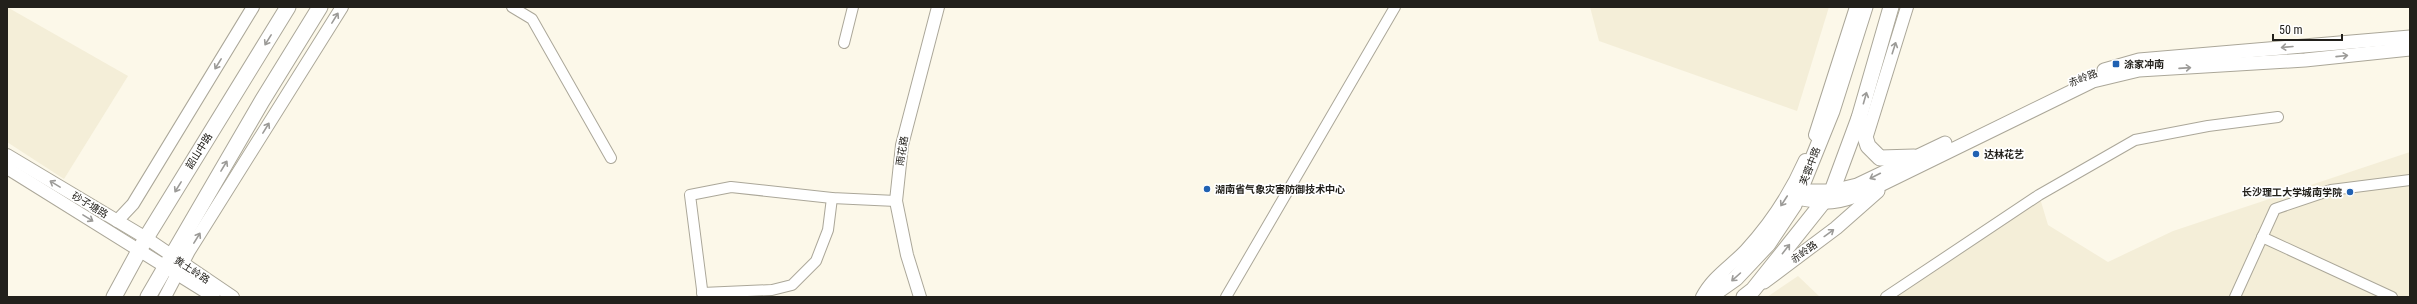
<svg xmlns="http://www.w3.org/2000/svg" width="2417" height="304" viewBox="0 0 2417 304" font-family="'Roboto Condensed','Noto Sans SC',sans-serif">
  <rect width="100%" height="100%" fill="#fcf8e9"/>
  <!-- built -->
  <g fill="#f4eed8">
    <polygon points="7,7 128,76 64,179 7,142"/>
    <polygon points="1590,7 1829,7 1797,111 1599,41"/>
    <polygon points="2410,152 2410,297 1883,297 2039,195 2048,225 2108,262 2173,231"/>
    <polygon points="1798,276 1820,297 1767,297"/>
  </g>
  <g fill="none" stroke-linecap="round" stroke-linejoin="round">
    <!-- minor casing -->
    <g stroke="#aba799" stroke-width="12">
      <g id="minor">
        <polyline points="512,7 532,19 611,158"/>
        <polyline points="844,43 853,7"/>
        <polyline points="2262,237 2392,297"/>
        <polyline points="702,293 772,290 792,285 816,261 828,230 832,198"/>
        <polyline points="703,297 690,195 731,187 832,198 896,201"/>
        <polyline points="1226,297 1395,7"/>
        <polyline points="1886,297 2039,195 2135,140 2208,126 2278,117"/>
        <polyline points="2235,297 2275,209 2331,190 2410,180"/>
      </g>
    </g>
    <!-- tertiary casing -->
    <g stroke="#aba799" stroke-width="14">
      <g id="tertiary">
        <polyline points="1815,135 1856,7"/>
        <polyline points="1866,139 1907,7"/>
        <polyline points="7,155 146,238 233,297"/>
        <polyline points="7,168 214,297"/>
        <polyline points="117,221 133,204 253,7"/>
        <polyline points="165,297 189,251 342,7"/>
        <polyline points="920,297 907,255 896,201 902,145 938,7"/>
        <path d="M1702 297C1712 277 1731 266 1746 250 1771 223 1790 194 1805 160"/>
      </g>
    </g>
    <!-- secondary casing -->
    <g stroke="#aba799" stroke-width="15">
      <g id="secondary">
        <polyline points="2104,70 2139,60 2410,37"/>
        <polyline points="1801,191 1832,191 1857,185 1945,143"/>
        <path d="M1797 198C1828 204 1837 204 1866 192L2093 81 2139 70 2305 60 2410 49"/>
        <polyline points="1764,282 1836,228 1878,191"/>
      </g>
    </g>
    <!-- primary casing -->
    <g stroke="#aba799" stroke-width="17">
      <g id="primary">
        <polyline points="1859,118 1868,146 1880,158 1914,157"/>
        <polyline points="114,297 146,238 288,7"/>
        <polyline points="148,297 262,101 320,7"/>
        <polyline points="1709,297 1736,278 1768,244 1794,205 1832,111 1865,7"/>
        <polyline points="1744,297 1753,290 1832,191 1859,118 1891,7"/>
      </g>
    </g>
    <!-- minor -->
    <use href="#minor" stroke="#fff" stroke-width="10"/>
    <!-- tertiary -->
    <use href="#tertiary" stroke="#fff" stroke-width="12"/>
    <!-- secondary -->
    <use href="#secondary" stroke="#fff" stroke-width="13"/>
    <!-- primary -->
    <use href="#primary" stroke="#fff" stroke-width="15"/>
  </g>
  <!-- one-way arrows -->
  <defs><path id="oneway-shaft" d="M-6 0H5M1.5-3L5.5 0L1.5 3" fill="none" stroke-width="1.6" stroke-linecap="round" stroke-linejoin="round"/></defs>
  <g stroke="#9c9b98">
    <use href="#oneway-shaft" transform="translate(335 18) rotate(-58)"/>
    <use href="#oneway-shaft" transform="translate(268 40) rotate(122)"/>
    <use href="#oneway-shaft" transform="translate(2287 47) rotate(175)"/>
    <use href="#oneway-shaft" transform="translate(1894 48) rotate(-72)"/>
    <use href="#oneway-shaft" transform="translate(2342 56) rotate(-6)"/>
    <use href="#oneway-shaft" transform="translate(218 64) rotate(122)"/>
    <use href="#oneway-shaft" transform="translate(2185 68) rotate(-4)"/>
    <use href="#oneway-shaft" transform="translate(1865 98) rotate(-74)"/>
    <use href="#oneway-shaft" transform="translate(266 128) rotate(-58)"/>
    <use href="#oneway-shaft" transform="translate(224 166) rotate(-59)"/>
    <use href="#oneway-shaft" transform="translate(1875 176) rotate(153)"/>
    <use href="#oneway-shaft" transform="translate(55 184) rotate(-149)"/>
    <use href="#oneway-shaft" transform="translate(178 187) rotate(122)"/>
    <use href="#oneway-shaft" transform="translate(1784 201) rotate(123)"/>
    <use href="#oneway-shaft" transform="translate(88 218) rotate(32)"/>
    <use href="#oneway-shaft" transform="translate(1829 233) rotate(-36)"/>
    <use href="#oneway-shaft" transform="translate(197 238) rotate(-58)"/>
    <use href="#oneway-shaft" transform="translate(1786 249) rotate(-52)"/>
    <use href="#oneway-shaft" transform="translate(1736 277) rotate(138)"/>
  </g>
  <!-- markers -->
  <g fill="#2061b2" stroke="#fff" stroke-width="1.5">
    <rect x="2112" y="60" width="8" height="8" rx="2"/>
    <circle cx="1976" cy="154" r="4"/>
    <circle cx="1207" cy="189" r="4"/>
    <circle cx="2350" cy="192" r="4"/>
  </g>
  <g text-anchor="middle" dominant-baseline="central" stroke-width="3.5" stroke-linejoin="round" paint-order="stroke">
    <!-- poi labels -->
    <g font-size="10" font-weight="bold" fill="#22201b" stroke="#fff" text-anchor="start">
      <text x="2124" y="64">涂家冲南</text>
      <text x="1984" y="154">达林花艺</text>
      <text x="1215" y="189">湖南省气象灾害防御技术中心</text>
      <text x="2342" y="192" text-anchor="end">长沙理工大学城南学院</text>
    </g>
    <!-- street labels -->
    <g font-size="10" fill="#22201b" stroke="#fff">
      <text transform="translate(2083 78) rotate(-21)">赤岭路</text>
      <text transform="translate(199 151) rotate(-58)">韶山中路</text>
      <text transform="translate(902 151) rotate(-81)">雨花路</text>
      <text transform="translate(1810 166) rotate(-69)">芙蓉中路</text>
      <text transform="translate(90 205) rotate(31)">砂子塘路</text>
      <text transform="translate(1804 252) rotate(-36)">赤岭路</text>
      <text transform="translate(192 270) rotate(33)">黄土岭路</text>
    </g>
  </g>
  <!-- border -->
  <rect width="2417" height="304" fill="none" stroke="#22201b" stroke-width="16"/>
  <!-- scale -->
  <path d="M2273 34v6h69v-6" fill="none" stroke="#22201b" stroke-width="2"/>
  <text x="2279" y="34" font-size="12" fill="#22201b" stroke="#ffffff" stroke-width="3" paint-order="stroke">50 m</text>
</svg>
